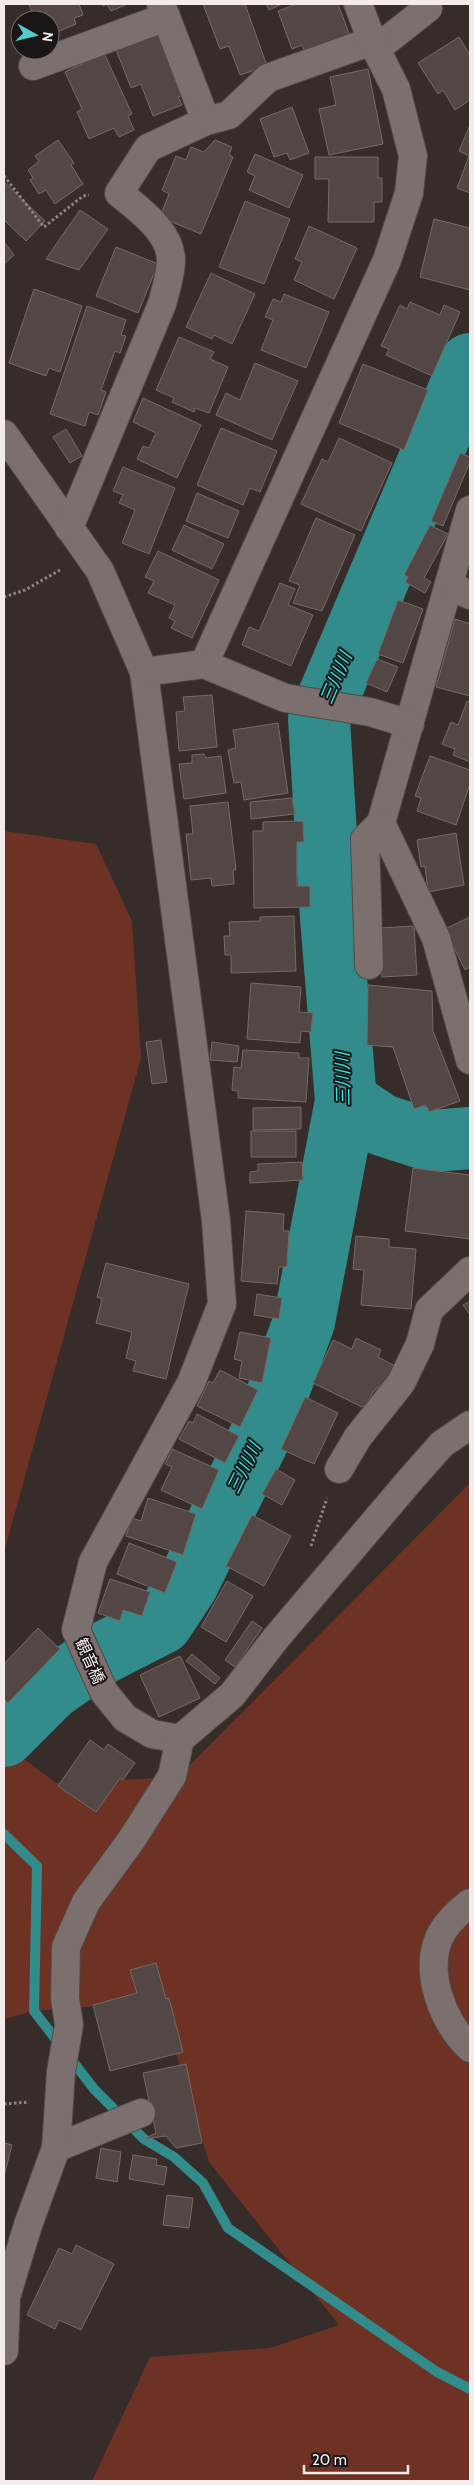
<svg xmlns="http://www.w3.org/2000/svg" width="474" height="2485" viewBox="0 0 474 2485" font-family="Cabin,'Noto Sans JP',sans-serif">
  <rect width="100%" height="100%" fill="#362c2a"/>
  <!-- green -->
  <g fill="#6d3223">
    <polygon points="4,831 96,844 132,921 141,1058 4,1552"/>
    <polygon points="470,1483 470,2481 92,2481 150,2357 270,2348 339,2325 209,2162 160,2001 34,2011 4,2019 4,1744 56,1783 178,1777"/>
  </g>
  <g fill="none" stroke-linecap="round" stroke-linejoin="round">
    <!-- stream -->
    <polyline stroke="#318c8b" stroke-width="10" points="4,1834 37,1866 34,2011 94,2089 144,2139 174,2157 203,2183 228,2228 437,2372 470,2389"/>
    <!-- river -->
    <g stroke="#318c8b" stroke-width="62">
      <polyline points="346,1101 382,1125 432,1141 470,1138"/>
      <polyline points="4,1736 51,1689 103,1653 162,1623 187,1585 266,1424 304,1322 346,1101 331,918 319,719 470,364"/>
    </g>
  </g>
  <!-- building -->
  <g fill="#524744" stroke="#756a67">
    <polygon points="29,4 79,4 83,15 74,18 76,24 50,35 50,20 35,20"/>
    <polygon points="102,4 128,4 111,11 107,4 103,6"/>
    <polygon points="203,4 245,4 267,66 240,75 229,46 220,49"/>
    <polygon points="266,4 282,4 269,10"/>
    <polygon points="297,4 338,4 350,36 305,53 302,45 292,49 278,11"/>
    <polygon points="158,30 183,95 178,97 182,105 153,116 141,84 131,88 115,47"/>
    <polygon points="459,37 470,55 470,100 455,110 443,90 438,94 418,63"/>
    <polygon points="104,53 132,114 128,116 134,130 119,137 114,128 89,139 77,112 82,109 65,72"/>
    <polygon points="368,69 383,144 329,155 319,109 336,105 330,77"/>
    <polygon points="292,107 309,153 290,160 287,153 274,157 260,119"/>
    <polygon points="470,125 470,193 457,188 469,156 459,151"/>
    <polygon points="58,140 74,163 71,165 83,184 55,204 46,190 39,194 30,180 33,178 28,170 39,161 35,156"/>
    <polygon points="215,140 232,147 229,155 233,157 201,234 160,217 169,194 162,190 176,156 186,160 191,147 204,152"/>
    <polygon points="255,154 303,175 289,208 249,190 255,176 247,172"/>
    <polygon points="315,157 378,157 378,178 382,178 382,202 374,202 374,222 328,222 329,179 315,179"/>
    <polygon points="4,182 45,221 26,241 4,220"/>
    <polygon points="245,201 290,219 264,284 219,267"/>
    <polygon points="80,210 108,229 79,270 46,259"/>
    <polygon points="434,219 470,228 470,290 420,277"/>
    <polygon points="309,226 357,248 334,299 294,280 302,262 295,259"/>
    <polygon points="4,242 14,255 4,264"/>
    <polygon points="116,247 158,264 138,313 96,296"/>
    <polygon points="211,273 255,294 232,344 214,335 212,339 186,327"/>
    <polygon points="34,289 82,306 60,372 49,368 46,376 9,363"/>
    <polygon points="284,294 329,312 306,368 261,350 273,320 265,317 273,299 281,302"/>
    <polygon points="410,302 440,315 444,305 460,312 432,376 386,355 389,349 381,346 400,305 407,309"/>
    <polygon points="87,306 126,320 121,335 126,336 120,353 115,351 101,390 106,392 98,415 89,412 85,426 50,414"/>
    <polygon points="179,337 214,352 210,359 228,367 209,413 195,408 194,412 172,402 174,398 156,390"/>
    <polygon points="255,363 298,381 272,440 216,415 226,393 240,400"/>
    <polygon points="363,364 428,390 404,450 339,423"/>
    <polygon points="143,398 201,425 177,478 137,459 143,446 149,448 156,433 133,422"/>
    <polygon points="221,428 277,451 260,492 250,488 243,505 197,485"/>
    <polygon points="66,429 82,456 70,463 53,437"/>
    <polygon points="339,438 392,463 361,531 301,504 322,459 328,462"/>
    <polygon points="460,453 470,457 470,462 443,526 431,521"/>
    <polygon points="123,467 175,488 149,554 122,543 135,510 119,503 123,495 113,491"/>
    <polygon points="197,493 239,511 228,538 186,521"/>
    <polygon points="316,518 355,535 322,611 293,603 300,585 289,581"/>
    <polygon points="184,525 224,544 212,569 172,550"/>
    <polygon points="430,525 448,534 424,578 431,582 425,593 405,582 408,577 404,575"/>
    <polygon points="158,551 219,580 192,638 171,628 175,621 169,618 175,605 148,593 154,581 145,577"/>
    <polygon points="280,583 295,589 288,605 313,615 291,666 242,645 249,627 259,631"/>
    <polygon points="398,600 423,609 403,663 378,654"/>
    <polygon points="455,619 470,624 470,696 436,687"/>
    <polygon points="377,659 398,667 387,692 366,683"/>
    <polygon points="212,695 217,747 179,751 176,712 185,711 183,697"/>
    <polygon points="467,701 470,702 470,762 453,755 455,749 442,744 451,722 458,725"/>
    <polygon points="278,723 288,793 244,800 241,782 234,783 228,750 236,748 233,730"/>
    <polygon points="204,754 206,758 221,756 226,793 184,799 179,764 192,763 192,755"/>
    <polygon points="430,756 470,770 470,784 456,825 417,811 421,798 415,796"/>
    <polygon points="292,798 295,814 251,819 250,802"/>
    <polygon points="228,802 236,870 233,870 234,884 212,886 211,878 191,880 186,834 193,834 190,806"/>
    <polygon points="303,821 304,842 297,842 297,886 310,886 310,907 254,908 253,831 263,831 263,822"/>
    <polygon points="456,833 464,885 428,892 425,866 421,867 417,840"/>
    <polygon points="294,916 296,971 231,973 231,955 225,955 224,936 230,936 229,922 260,921 260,917"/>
    <polygon points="470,917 470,967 465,970 445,929"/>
    <polygon points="414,926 417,975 382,977 379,928"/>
    <polygon points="251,983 301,987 299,1012 313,1013 311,1032 301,1031 300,1043 247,1039"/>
    <polygon points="368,985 432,991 433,1031 460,1101 429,1112 426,1105 414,1109 393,1047 367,1045"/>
    <polygon points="161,1040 167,1082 152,1084 146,1042"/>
    <polygon points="212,1042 239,1046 237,1062 210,1060"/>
    <polygon points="243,1050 299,1053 299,1058 309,1058 306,1102 238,1098 238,1091 232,1090 234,1067 241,1068"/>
    <polygon points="301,1107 301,1129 253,1130 253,1108"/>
    <rect x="251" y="1131" width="45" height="26"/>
    <polygon points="302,1162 303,1180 250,1183 250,1172 258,1171 258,1164"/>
    <polygon points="413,1168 470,1175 470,1239 405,1231"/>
    <polygon points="246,1211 284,1214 283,1231 289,1231 287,1267 279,1267 277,1284 241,1281"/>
    <polygon points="356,1236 389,1239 389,1247 416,1249 411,1309 361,1305 364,1270 353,1269"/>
    <polygon points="106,1263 189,1284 166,1379 133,1371 136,1361 126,1358 132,1332 96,1323 102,1299 97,1297"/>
    <polygon points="257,1294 282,1298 279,1319 254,1315"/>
    <polygon points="470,1301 470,1315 463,1305"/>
    <polygon points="240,1332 271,1338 262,1383 239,1378 242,1361 234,1359"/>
    <polygon points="356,1338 381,1350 378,1357 399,1368 373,1392 364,1408 313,1383 333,1340 352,1349"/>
    <polygon points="220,1370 258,1390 240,1427 197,1406 209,1381 213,1383"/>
    <polygon points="305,1397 338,1413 314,1464 281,1449"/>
    <polygon points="197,1414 239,1436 225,1463 179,1439 189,1421 193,1423"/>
    <polygon points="172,1449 219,1470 202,1509 161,1490 172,1467 165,1464"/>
    <polygon points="276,1469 295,1480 282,1505 262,1494"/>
    <polygon points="148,1498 196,1514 183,1555 126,1536 132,1518 141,1521"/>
    <polygon points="252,1515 291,1536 264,1586 226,1566"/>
    <polygon points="129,1543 177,1562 165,1593 117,1574"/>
    <polygon points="110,1579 150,1592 142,1616 123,1610 120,1621 98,1613"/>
    <polygon points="227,1581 253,1596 226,1642 201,1627"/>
    <polygon points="252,1621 262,1628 235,1667 225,1660"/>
    <polygon points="38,1628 60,1649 8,1703 4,1699 4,1664"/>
    <polygon points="192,1654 220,1678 215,1684 186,1661"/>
    <polygon points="180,1656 200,1698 159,1717 140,1675"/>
    <polygon points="90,1740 104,1750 108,1744 135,1763 123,1780 120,1778 96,1812 58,1786"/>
    <polygon points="156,1963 166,1999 169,1998 183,2052 110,2071 93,2005 137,1993 130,1970"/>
    <polygon points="186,2064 202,2143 176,2148 166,2136 144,2139 156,2133 143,2073"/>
    <polygon points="4,2143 12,2145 4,2176"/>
    <polygon points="101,2148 121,2152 117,2182 96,2178"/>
    <polygon points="133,2155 157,2159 156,2165 167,2167 164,2185 129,2179"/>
    <polygon points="167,2195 193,2198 189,2228 163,2225"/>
    <polygon points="76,2245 114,2264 81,2330 59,2320 55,2329 27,2315 59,2248 72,2254"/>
  </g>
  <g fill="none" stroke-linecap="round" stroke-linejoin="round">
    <!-- minor casing -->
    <g stroke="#504946" stroke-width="30">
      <g id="minor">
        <polyline points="161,4 206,121"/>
        <polyline points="376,49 428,8"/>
        <polyline points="33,66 166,17"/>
        <polyline points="4,434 100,571 144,672 216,1221 222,1304 191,1383 93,1562 76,1630 104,1692 125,1718 152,1734 180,1739"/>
        <polyline points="470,510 381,823 436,938 470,1060"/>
        <path d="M69 528 162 304C166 290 170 276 171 262 172 232 139 210 119 193L148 148 206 121 229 115 268 78 372 41"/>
        <polyline points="459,590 470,595"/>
        <polyline points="204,664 387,260 409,193 413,156 396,89 372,41 358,4"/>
        <polyline points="144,672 204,664 285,698 370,712 410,724"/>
        <polyline points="369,965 365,839 381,823"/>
        <polyline points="339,1469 358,1437 401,1383 420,1344 429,1310 470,1271"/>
        <path d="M470 1903C458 1912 446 1923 439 1938 424 1974 443 2022 470 2048"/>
        <polyline points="56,2148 141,2113"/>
        <polyline points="4,2351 6,2297 28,2225 56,2148 61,2072 69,2025 65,1998 66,1947 86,1902 132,1839 172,1776 180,1739 232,1695 276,1638 411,1479 442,1444 470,1425"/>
      </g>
    </g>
    <!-- path -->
    <g stroke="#8e8583" stroke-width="3" stroke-dasharray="2.5 2.5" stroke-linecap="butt">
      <polyline points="4,176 44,227 83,196 89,195"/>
      <polyline points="4,597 25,590 60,570"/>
      <polyline points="311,1546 327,1498"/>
      <polyline points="4,2104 29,2102"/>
    </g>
    <!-- minor -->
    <use href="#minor" stroke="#7b706d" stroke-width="28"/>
  </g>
  <g text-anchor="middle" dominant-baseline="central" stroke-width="4" stroke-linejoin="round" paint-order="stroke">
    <!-- street labels -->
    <g font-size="16" fill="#f3ecea" stroke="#1a1615">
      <text transform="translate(90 1661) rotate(66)">観音橋</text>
    </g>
    <!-- water labels -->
    <g font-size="18" font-style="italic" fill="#30e4e3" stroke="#1a1615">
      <text transform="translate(336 678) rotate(-67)">三川川</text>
      <text transform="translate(343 1079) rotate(-91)">三川川</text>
      <text transform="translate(244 1468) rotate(-64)">三川川</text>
    </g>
  </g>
  <!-- border -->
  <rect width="474" height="2485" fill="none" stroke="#f3ecea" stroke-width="10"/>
  <!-- north arrow -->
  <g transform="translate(35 35) rotate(98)"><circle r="24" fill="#1a1615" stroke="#716c6a"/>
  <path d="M0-4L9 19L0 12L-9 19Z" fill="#53cdcb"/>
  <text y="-8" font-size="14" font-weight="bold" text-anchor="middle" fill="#f3ecea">N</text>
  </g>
  <!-- scale -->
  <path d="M304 2465v8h104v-8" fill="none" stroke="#f3ecea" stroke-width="2.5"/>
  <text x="312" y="2465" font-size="15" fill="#f3ecea" stroke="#1a1615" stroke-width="4" paint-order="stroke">20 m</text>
</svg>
